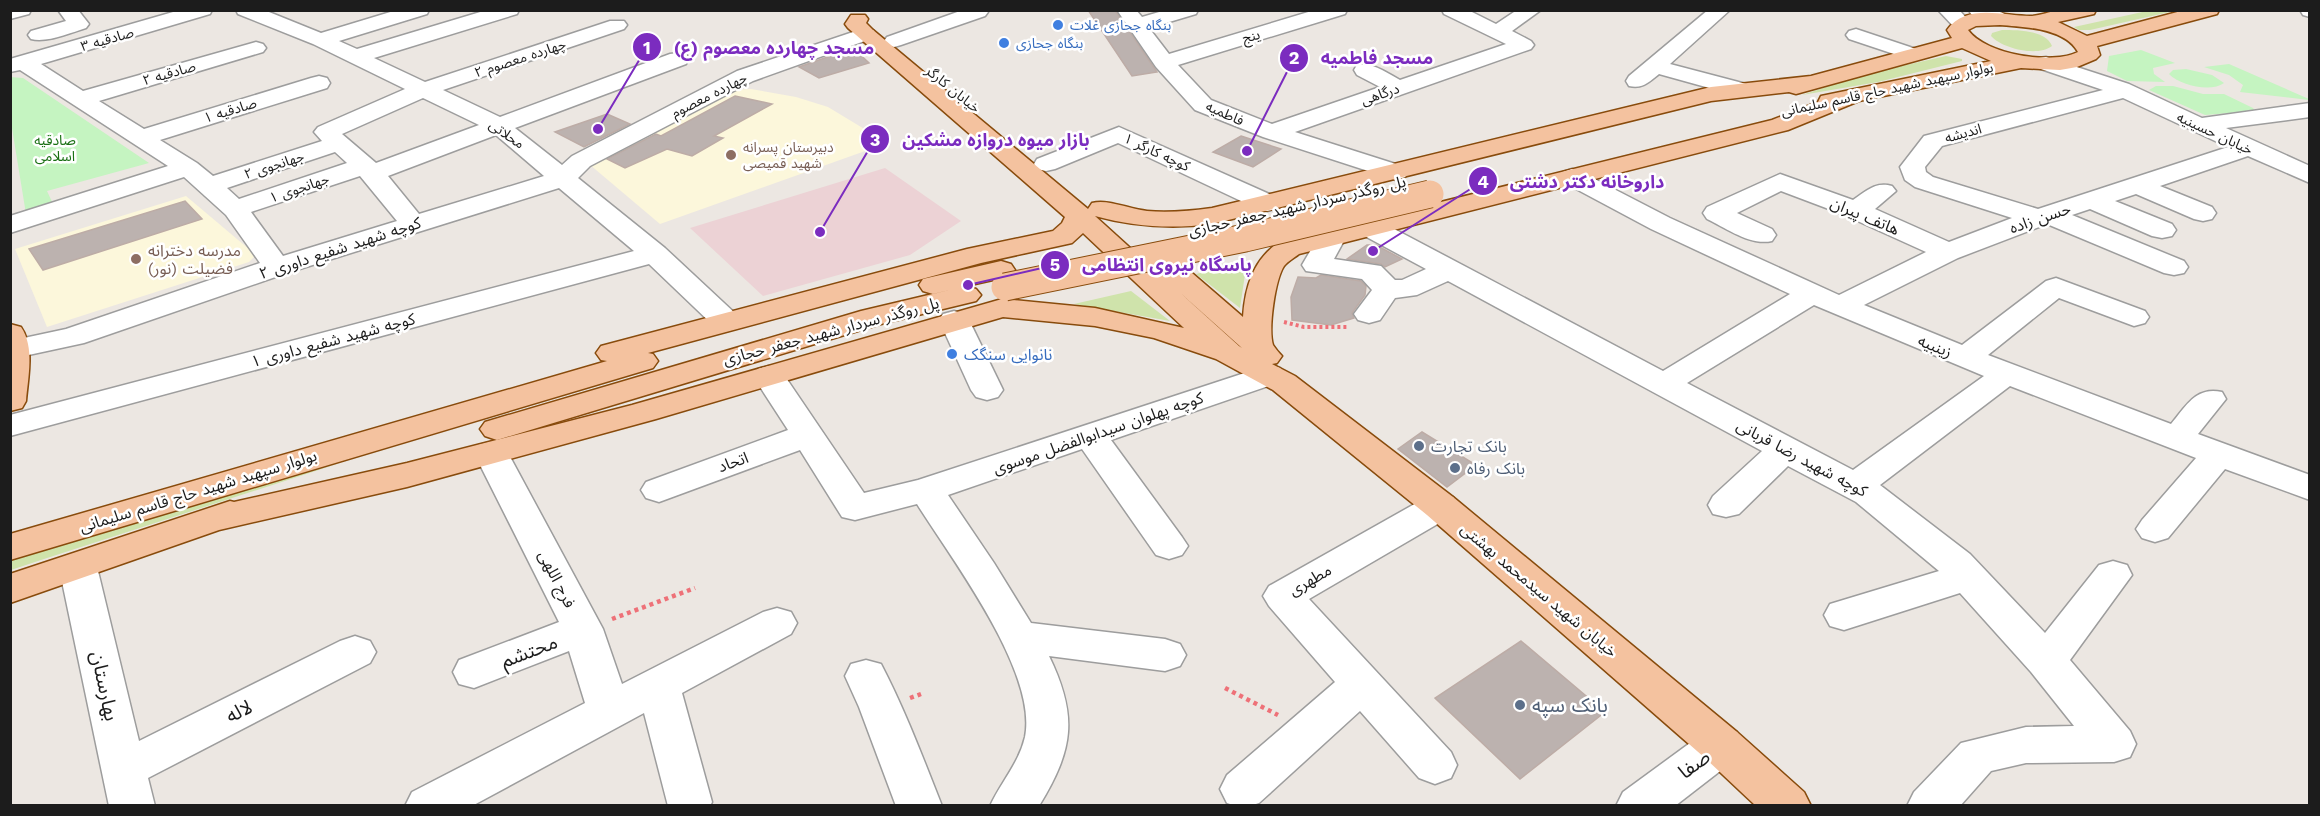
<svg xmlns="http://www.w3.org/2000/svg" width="2320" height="816" viewBox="0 0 2320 816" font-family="'Work Sans','Noto Sans Arabic',sans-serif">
  <rect width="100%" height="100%" fill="#ece7e2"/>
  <!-- commercial -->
  <polygon fill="#ecd2d5" points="885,168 961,221 910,255 763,296 690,228"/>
  <!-- education -->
  <g fill="#fcf7db">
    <polygon points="751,89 796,97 828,107 866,130 882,145 660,224 589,164 728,90"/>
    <polygon points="186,196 256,255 249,262 47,327 15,249"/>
  </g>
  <!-- grass -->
  <g fill="#cfe3ab">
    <polygon points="2147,11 2174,11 2090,30 2079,30 2074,27"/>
    <path d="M2002 30C2018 30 2045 30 2052 46 2038 57 2003 49 1991 36L1992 33Z"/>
    <polygon points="1946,56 1962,59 1962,61 1878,82 1802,95 1862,75"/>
    <polygon points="1247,261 1240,308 1196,274"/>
    <polygon points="1131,291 1170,321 1074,304"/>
    <polygon points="340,463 41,560 11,570 11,557"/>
  </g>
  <!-- park -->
  <g fill="#c5f4c1">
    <polygon points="2141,50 2175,63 2153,68 2154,74 2165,82 2127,81 2107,71 2109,56"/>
    <polygon points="2229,64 2309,99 2309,100 2240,92 2243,85 2229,75 2204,67"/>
    <path d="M2186 69 2212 75 2224 83C2211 93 2179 85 2169 74L2173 70Z"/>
    <polygon points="10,77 23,78 149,163 47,191 54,206 26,214 11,122"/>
    <polygon points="2156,86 2173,86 2203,94 2224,94 2253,108 2255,111 2205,115 2149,90"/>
  </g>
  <!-- building -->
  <g fill="#bcb2af" stroke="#bdaca6" stroke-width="1.5">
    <polygon points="1088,10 1115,10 1157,72 1132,76"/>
    <polygon points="853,48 869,63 819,78 799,67"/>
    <polygon points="735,96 772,104 714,136 723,138 692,156 667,149 625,168 607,159 656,134 661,136"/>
    <polygon points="607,114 630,124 584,147 555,132"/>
    <polygon points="1241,136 1281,149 1253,167 1213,152"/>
    <polygon points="185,201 202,219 43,270 29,249"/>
    <polygon points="1367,245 1376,245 1402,259 1385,267 1381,264 1347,259"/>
    <polygon points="1321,275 1361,281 1366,286 1365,295 1352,313 1354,318 1331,325 1292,320 1291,297 1298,277 1316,278"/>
    <polygon points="1422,432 1476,465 1447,487 1398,449"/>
    <polygon points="1521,641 1605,712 1520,779 1435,698"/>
  </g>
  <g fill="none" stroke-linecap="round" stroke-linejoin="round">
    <!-- minor casing -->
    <g stroke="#9d9d9d" stroke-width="3">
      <g id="minor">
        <polygon points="10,10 31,10 29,14 10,19"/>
        <path d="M58 10H78L89 24 86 28C70 33 47 43 31 39L28 35 31 31 66 21Z"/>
        <path d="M180 10H212L210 14 41 64 83 91 249 44 256 42 263 44 266 48 263 52 99 101 144 129 311 78 319 76 327 78 330 83 327 88 160 140 197 163 213 176 322 141 314 132 318 127 405 89 313 44 238 14 236 10H264L321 33 397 10H429L427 14 339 41 357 49 487 10H519L517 14 374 58 425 82 610 21H624L627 25 624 29 443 90 500 117 670 54 678 53 686 54 689 59 686 64 515 128 562 165 572 156 737 71 859 30H873L876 34 873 38 753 81 590 166 578 178 665 248 738 316 742 322 738 328 727 331 716 328 649 264 10 436V415L634 251 559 188 287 273 84 343 10 359V341L66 329 260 263 226 215 184 177 10 233V216L168 166 20 70 10 72V59ZM423 98 479 125 376 163 342 134ZM496 135 544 176 419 214 388 176ZM335 152 347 163 239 199 227 188ZM360 176 397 221 283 256 251 212Z"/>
        <polygon points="963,10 988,12 985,16 901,45 894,47 887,45 884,41 887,37"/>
        <path d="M1117 10H1136L1142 17 1166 10H1198L1196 14 1149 28 1169 54 1315 10H1347L1345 14 1178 65 1211 100 1272 124 1380 87 1357 75 1354 70 1357 65C1373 62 1387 73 1400 80L1506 44 1444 14 1442 10H1468L1496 24 1517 10H1541L1512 31 1531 41 1534 45 1531 49 1295 132 1405 167 1409 172 1405 177 1396 180 1263 137 1195 110 1156 67Z"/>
        <path d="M1708 10H1730L1670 64 1750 85 1753 90 1750 95 1742 97 1659 74C1649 82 1643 89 1629 86L1626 81 1629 76Z"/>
        <polygon points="1938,10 1959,10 1972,24 1969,28 1955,28"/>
        <path d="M1969 10C1982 10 2001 7 2010 19L2007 23H1993L1971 14Z"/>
        <polygon points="2300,10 2310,10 2310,17 2303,15"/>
        <polygon points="1856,29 1919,50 1923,54 1919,58 1912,60 1849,39 1846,35 1849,31"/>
        <path d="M2046 57 2129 84 2202 118 2310 103V117L2226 128 2310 166V183L2248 156 2160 186 2212 207 2216 213 2212 219 2203 221 2194 219 2136 194 2115 201 2172 224 2176 230 2172 236 2162 238 2152 236 2090 209 2072 215 2184 261 2188 267 2184 273 2174 275 2164 273 2047 224 1958 258 1864 305 1962 345 2046 281 2056 278 2145 311 2149 317 2145 323 2134 326 2059 298 1988 355 2171 424C2186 406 2196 386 2222 392L2226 399 2198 434 2310 475V500L2225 469 2168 538 2155 542 2142 538 2136 529 2142 520 2196 458 2010 386 1880 485 1970 554 2045 633 2099 565 2113 561 2127 565 2132 575 2070 660 2130 731 2136 744 2130 757 2114 762 2026 763 1991 771 1960 806H1907L1914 792 1961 743 2026 727 2074 726 2031 672 1960 593 1844 630 1830 626 1824 615 1830 604 1939 571 1856 502 1788 466 1739 514 1726 517 1713 514 1708 505 1713 496 1762 451 1448 281 1417 295 1395 298 1380 320 1369 323 1358 320 1354 314 1372 290 1362 279 1306 271 1302 265 1322 231 1332 229 1342 231 1346 237 1334 259 1381 266 1395 280H1402L1426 269 1361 234 1358 228 1361 222 1371 220 1381 222 1663 371 1790 294 1651 229 1563 182 1559 177 1563 172 1572 169 1581 172 1670 218 1839 295 1926 252 1842 214 1781 191 1737 213 1772 229 1776 235 1772 241C1750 246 1726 228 1707 219L1703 213 1707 207 1780 174 1853 200C1866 191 1876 181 1892 186L1896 191 1875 209 1949 242 2012 218 1915 187 1905 180 1900 167 1924 136 2103 90 2038 68 2035 63 2038 58ZM2123 98 2228 147 2038 209 1933 177 1926 172 1925 167 1942 146ZM1814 305 1984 376 1853 470 1687 383Z"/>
        <polygon points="1119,127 1276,197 1280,203 1276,209 1267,211 1258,209 1118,143 1055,169 1046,171 1037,169 1034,164 1037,159"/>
        <polygon points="954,311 965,314 969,320 1003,390 998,397 987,400 976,397 971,390 939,320 943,314"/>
        <path d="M1269 365 1280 368 1285 375 1280 382 1111 440 1182 537 1188 546 1182 555 1169 559 1156 555 1082 449 948 495 994 563 1031 623 1165 639 1180 644 1186 655 1180 666 1165 671 1049 656C1078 716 1074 749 1039 806H990C1001 782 1019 763 1025 737 1038 672 951 558 917 504L855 520 842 517 800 450 659 502 646 498 641 490 646 482 788 430 753 376 758 369 769 366 780 369 864 493 918 480Z"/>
        <polygon points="491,442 503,445 508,453 603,629 622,684 763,612 777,608 791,612 797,623 791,634 682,693 712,802 710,806 668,806 644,713 472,806 405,806 412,792 585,703 569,651 474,688 459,684 453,672 459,660 559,622 474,453 479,445"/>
        <path d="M1440 494 1453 497 1458 506 1453 515 1309 599 1451 752 1457 765 1451 778 1435 784 1419 778 1360 711 1259 803C1249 807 1237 807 1227 803L1220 789 1227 775 1335 682 1269 606 1263 596 1269 586 1427 497Z"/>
        <polygon points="78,553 92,557 97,567 139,741 340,641 355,636 370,641 376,652 370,663 148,778 155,806 109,806 59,567 64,557"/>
        <path d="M866 660 881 664C905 710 923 758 942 806H896L859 707 845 676 851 664Z"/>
        <polygon points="1721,727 1737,732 1743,745 1737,758 1675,806 1616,806 1623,792 1705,732"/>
      </g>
    </g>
    <!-- major casing -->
    <g stroke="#884b0c" stroke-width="3">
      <g id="major">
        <path d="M2058 10H2096L2094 14 2058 22 2087 36 2185 10H2219L2217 14 2097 46 2100 55 2096 59 2077 67 2060 70 2021 68 1859 101 1788 130 1299 254C1294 258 1288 261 1284 266 1275 280 1268 329 1273 345 1275 348 1279 353 1282 356L1277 363 1272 364 1295 376 1453 497 1737 732 1804 792 1811 806H1756L1705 758 1427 515 1273 390 1216 359 1154 338 1095 326 1003 317 656 419 407 487 219 530 10 603V574L230 501 234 502 407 463 632 405 1002 299 1095 308 1184 328 1083 233 1072 243 981 263 648 353 653 354 658 361 653 368 10 560V534L607 361 601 360 596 353 601 346 967 249 1053 231 1062 223 1065 217 848 28 845 24 851 15H865L868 19 866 23 873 30 1088 209 1092 203C1109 199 1128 209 1147 211 1168 213 1190 211 1212 208L1711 87 1811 76 1952 38 1947 30C1966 3 2003 16 2030 16 2039 16 2049 12 2058 10ZM2000 25C2024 27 2065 28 2078 52 2052 65 1986 55 1968 30L1976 26ZM1962 48 1991 61 1821 96 1818 102 1772 120 1279 242C1253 260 1245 287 1243 317L1170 254 1160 252 1150 254 1146 260 1149 265 1095 216C1135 227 1171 229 1212 224L1711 101 1789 92 1796 94ZM1177 290 1242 348 1239 346Z"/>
        <polygon points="1001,261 1011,264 1015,270 1011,276 966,286 976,289 981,295 976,301 881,324 497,440 485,436 480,429 485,422 861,311 958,288 933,294 923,291 919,285 923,279"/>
        <path d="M10 324 21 327C35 347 28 377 26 401L22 408 10 411Z"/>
      </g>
    </g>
    <!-- path-far1 -->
    <polyline stroke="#ee7178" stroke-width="4" stroke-dasharray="3 3" stroke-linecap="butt" points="1284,322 1304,327 1348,327"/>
    <!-- path -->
    <g stroke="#ee7178" stroke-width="4.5" stroke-dasharray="4 4" stroke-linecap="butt">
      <polyline points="612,619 695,588"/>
      <polyline points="1225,688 1278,715"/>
      <polyline points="910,698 921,694"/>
    </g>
    <!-- minor -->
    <use href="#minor" fill="#fff" fill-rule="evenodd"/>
    <!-- major -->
    <use href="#major" fill="#f4c29f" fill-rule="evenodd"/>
    <!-- major-bridge casing -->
    <g stroke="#884b0c" stroke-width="29" stroke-linecap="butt">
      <polyline id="major-bridge" points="1005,287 1245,238 1430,194"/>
    </g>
    <!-- major-bridge -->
    <use href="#major-bridge" stroke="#f4c29f" stroke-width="27"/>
  </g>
  <!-- markers -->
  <g fill="#3f7fe0" stroke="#fff" stroke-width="2">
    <circle cx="1058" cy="25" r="6"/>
    <circle cx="1004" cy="43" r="6"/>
    <circle cx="952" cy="354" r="6"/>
  </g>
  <g fill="#8d6e63" stroke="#fff" stroke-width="2">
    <circle cx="731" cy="155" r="6"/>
    <circle cx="136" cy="259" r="6"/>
  </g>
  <g fill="#5c6f8a" stroke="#fff" stroke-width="2">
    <circle cx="1419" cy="446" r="6"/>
    <circle cx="1455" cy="468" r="6"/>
    <circle cx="1520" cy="705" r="6"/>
  </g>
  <g text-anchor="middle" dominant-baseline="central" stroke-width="5" stroke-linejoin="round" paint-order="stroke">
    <!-- far-shop labels -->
    <g font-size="14" fill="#366cbe" stroke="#fff" text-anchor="start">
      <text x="1070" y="25">بنگاه جحازی غلات</text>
      <text x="1016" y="43">بنگاه جحازی</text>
    </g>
    <!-- far-street labels -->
    <g font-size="14" fill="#1c1c1c" stroke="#fff">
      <text transform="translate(1251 36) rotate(-16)">ینج</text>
      <text transform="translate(107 39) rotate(-16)">صادقیه ۳</text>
      <text transform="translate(520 58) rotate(-18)">چهارده معصوم ۲</text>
      <text transform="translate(169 73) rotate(-16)">صادقیه ۲</text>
      <text transform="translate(953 89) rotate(39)">خیابان کارگر</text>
      <text transform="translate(1887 89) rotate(-12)">بولوار سپهبد شهید حاج قاسم سلیمانی</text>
      <text transform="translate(1380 94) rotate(-19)">درگاهی</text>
      <text transform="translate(709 95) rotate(-27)">چهارده معصوم</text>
      <text transform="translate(230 110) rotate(-17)">صادقیه ۱</text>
      <text transform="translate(1225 113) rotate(24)">فاطمیه</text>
      <text transform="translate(1963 133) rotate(-15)">اندیشه</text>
      <text transform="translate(2215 133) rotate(25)">خیابان حسینیه</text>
      <text transform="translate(507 134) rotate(35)">محلاتی</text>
      <text transform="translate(1157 152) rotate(25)">کوچه کارگر ۱</text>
      <text transform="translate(274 165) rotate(-18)">جهانجوی ۲</text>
      <text transform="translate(299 188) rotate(-19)">جهانجوی ۱</text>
    </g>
    <!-- far-park labels -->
    <g font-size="14" fill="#1a7014" stroke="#fff">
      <text x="55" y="140">صادقیه<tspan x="55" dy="16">اسلامی</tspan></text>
    </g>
    <!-- far-education labels -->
    <g font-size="14" fill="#785e54" stroke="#fff" text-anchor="start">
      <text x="743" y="147">دبیرستان پسرانه<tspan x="743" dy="16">شهید قمیصی</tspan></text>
    </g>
    <!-- street labels -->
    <g font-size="16" fill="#1c1c1c" stroke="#fff">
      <text transform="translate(1297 206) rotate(-13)">پل روگذر سردار شهید جعفر حجازی</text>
      <text transform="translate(1865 216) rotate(23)">هاتف پیران</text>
      <text transform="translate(2040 218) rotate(-19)">حسن زاده</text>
      <text transform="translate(340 248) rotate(-18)">کوچه شهید شفیع داوری ۲</text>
      <text transform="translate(831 331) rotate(-15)">پل روگذر سردار شهید جعفر حجازی</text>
      <text transform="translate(333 340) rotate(-15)">کوچه شهید شفیع داوری ۱</text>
      <text transform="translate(1935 346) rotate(22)">زینبیه</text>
      <text transform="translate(1098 433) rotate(-19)">کوچه پهلوان سیدابوالفضل موسوی</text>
      <text transform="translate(1802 458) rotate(28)">کوچه شهید رضا قربانی</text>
      <text transform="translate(733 462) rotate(-20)">اتحاد</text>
      <text transform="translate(198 491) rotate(-17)">بولوار سپهبد شهید حاج قاسم سلیمانی</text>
      <text transform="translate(557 579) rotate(63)">فرج اللهی</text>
      <text transform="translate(1310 580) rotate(-30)">مطهری</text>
      <text transform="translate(1539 590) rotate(40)">خیابان شهید سیدمحمد بهشتی</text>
    </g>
    <!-- education labels -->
    <g font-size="16" fill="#785e54" stroke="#fff" text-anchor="start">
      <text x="148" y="250">مدرسه دخترانه<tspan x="148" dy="18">فضیلت (نور)</tspan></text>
    </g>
    <!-- shop labels -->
    <g font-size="16" fill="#366cbe" stroke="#fff" text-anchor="start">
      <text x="964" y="354">نانوایی سنگک</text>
    </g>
    <!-- service labels -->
    <g font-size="16" fill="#4e5e75" stroke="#fff" text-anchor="start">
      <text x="1431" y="446">بانک تجارت</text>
      <text x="1467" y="468">بانک رفاه</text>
    </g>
    <!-- near-street labels -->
    <g font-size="20" fill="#1c1c1c" stroke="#fff">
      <text transform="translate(529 651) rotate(-21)">محتشم</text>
      <text transform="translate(105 686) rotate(78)">بهارستان</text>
      <text transform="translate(239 711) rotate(-27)">لاله</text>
      <text transform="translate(1694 764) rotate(-37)">صفا</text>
    </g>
    <!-- near-service labels -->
    <g font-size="20" fill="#4e5e75" stroke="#fff" text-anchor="start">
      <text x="1532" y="705">بانک سپه</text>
    </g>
  </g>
  <!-- callouts -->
  <path fill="none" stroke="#7b2cbf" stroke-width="2" d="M598 129L647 47M1247 151L1294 58M820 232L875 139M1373 251L1483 181M968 285L1055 265"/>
  <g fill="#7b2cbf" stroke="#fff" stroke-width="2">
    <circle cx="598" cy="129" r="6"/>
    <circle cx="1247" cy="151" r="6"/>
    <circle cx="820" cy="232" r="6"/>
    <circle cx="1373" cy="251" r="6"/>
    <circle cx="968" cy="285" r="6"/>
    <circle cx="647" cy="47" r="15"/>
    <circle cx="1294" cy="58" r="15"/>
    <circle cx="875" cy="139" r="15"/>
    <circle cx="1483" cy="181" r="15"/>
    <circle cx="1055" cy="265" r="15"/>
  </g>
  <g font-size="18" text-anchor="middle" font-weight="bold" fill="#fff">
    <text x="647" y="54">1</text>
    <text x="1294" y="64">2</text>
    <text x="875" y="146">3</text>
    <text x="1483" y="188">4</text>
    <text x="1055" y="271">5</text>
  </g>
  <g font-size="18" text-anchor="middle" font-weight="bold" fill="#7b2cbf" stroke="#fff" stroke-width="5" stroke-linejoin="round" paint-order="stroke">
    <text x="774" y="54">مسجد چهارده معصوم (ع)</text>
    <text x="1377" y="64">مسجد فاطمیه</text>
    <text x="996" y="146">بازار میوه دروازه مشکین</text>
    <text x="1587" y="188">داروخانه دکتر دشتی</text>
    <text x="1167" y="271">پاسگاه نیروی انتظامی</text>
  </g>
  <!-- border -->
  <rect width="2320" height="816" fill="none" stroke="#1c1c1c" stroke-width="24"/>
</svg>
